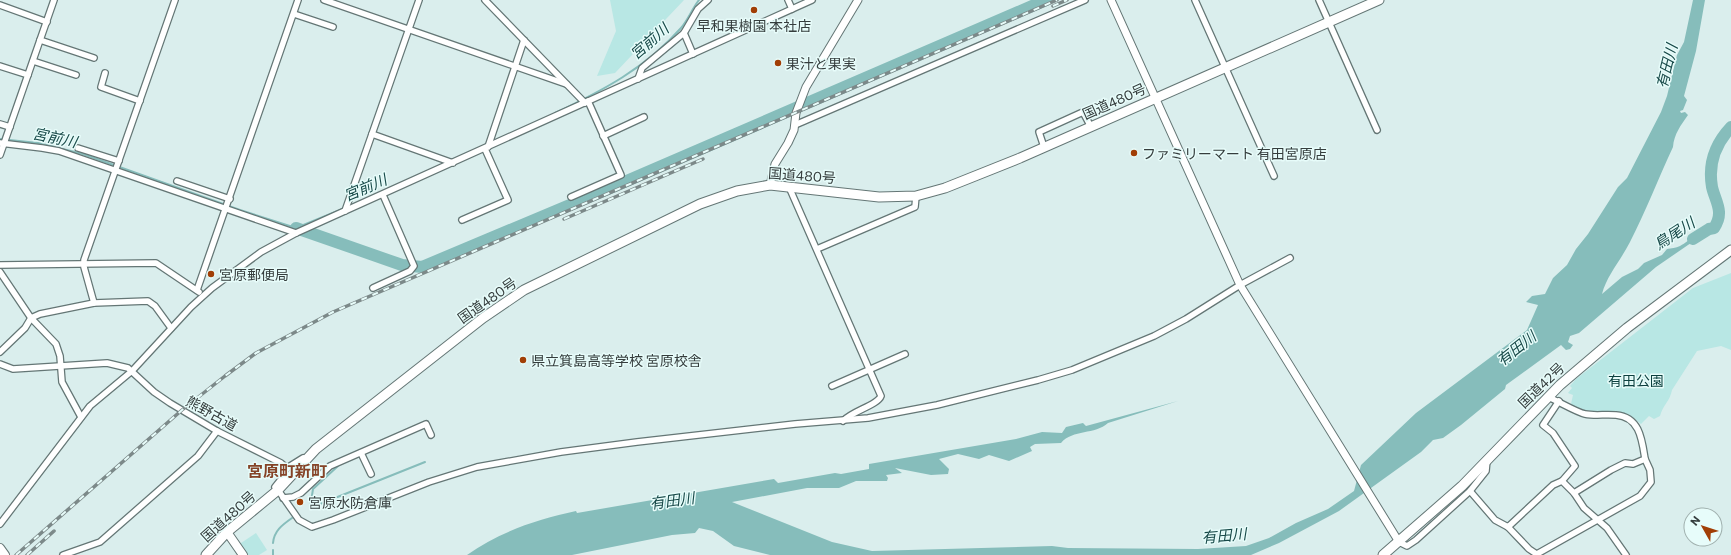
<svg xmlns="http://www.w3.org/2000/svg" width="1731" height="555" viewBox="0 0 1731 555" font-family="Commissioner,'Noto Sans JP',sans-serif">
  <rect width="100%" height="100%" fill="#daeeed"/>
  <!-- green -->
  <g fill="#b8e7e4">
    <polygon points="610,0 684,0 615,73 597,76 616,31"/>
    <path d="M1731 273V350L1721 346 1697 351 1672 390C1670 401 1663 405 1660 416L1654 419 1649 416 1641 424C1637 421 1633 417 1629 415 1610 407 1588 417 1571 404L1573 395 1568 393 1572 388 1570 386 1576 379 1693 288Z"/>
    <polygon points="256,533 267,550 259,555 244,555 238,545"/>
  </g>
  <!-- water -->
  <path fill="#86bdbb" d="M1693 0H1705L1696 51 1684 96 1687 100 1683 110 1680 111 1681 113 1685 112 1688 115C1681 125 1674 134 1673 147 1658 179 1646 211 1630 242 1621 260 1607 275 1602 294L1622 277 1638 269 1644 263 1662 255 1667 249C1671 248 1676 248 1680 246 1692 240 1691 233 1707 229L1704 234 1656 267 1579 333 1570 336 1568 342 1573 345 1570 349 1566 350 1561 345 1506 385 1505 389 1461 425 1443 438 1433 440 1421 452 1339 511 1279 543 1251 555H770L734 546 713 531 699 528 695 533 672 535 572 555H467C499 532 538 519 576 511L577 513 774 479 778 483 835 473 841 474 869 469V464L1016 439 1042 432 1062 433 1066 427 1083 423 1086 426 1178 401 1108 423C1095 435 1073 429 1061 443L1035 444 1030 447 1032 451 1009 461 989 455 979 459 958 454 939 459 949 469 948 474 931 475 895 468 902 473 886 475 888 478 887 481H856L839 488H807L732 502 832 542 872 551 1052 546 1068 548 1198 549 1246 546 1269 538 1296 523 1328 509 1354 491 1361 465 1416 413 1527 330 1538 305 1526 302 1532 296 1545 294 1553 278 1567 265 1576 249 1588 234 1618 187 1627 178 1661 112 1667 96 1677 55 1684 42Z"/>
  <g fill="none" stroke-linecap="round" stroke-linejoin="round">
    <!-- stream -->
    <g stroke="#86bdbb" stroke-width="2">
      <path d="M555 113C602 91 646 68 681 28 688 20 692 9 699 0"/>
      <polyline points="0,139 38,143 83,154 240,210 296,228 345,208"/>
      <polyline points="310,508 425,462"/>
      <polyline points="310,508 313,489 338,466"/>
      <path d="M273 543C274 531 282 525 292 518"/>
      <polyline points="273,555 273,550"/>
    </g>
    <!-- river -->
    <g stroke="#86bdbb" stroke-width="12">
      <polyline points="296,228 402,265 422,267 615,186 1046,0"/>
      <path d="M1693 239 1709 229 1714 228C1725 212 1715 201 1712 187 1708 164 1715 144 1731 127"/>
    </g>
    <!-- minor casing -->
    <g stroke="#647675" stroke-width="8">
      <g id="minor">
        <polyline points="324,0 566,84"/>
        <polyline points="485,0 585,103"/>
        <polyline points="788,0 792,9"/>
        <polyline points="1195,0 1274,176"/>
        <polyline points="1319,0 1377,130"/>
        <polyline points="0,5 47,22"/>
        <polyline points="294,14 333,27"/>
        <polyline points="684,33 693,54"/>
        <polyline points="40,40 94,58"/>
        <polyline points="33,61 76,75"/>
        <polyline points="0,66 28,75"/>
        <polyline points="105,73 101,87 140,101"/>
        <polyline points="638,79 642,68 684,33 698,9 708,0"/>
        <polyline points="0,124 10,127"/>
        <polyline points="795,125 1085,0"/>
        <polyline points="372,134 453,163"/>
        <polyline points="603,136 644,117"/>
        <polyline points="0,143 42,148 59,151 296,233"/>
        <polyline points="488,147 524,40"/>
        <polyline points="1044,147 1039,132 1083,112 1091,127"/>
        <polyline points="78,148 119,161"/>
        <polyline points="0,155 54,0"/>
        <polyline points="177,181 230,199"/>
        <path d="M789 187 881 396C878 405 852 411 843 421"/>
        <polyline points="571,197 621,175 588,101"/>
        <polyline points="345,211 419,0"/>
        <polyline points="462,220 508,200 485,149"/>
        <polyline points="817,249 915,207 916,196"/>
        <polyline points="0,265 156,263 199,292"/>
        <polyline points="0,272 31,318 56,344 60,356 62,382 81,417"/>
        <polyline points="373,288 410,271 414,266 383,195"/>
        <polyline points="197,290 298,0"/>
        <polyline points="94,303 84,267 84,260 175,0"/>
        <polyline points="0,352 25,328 31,318 40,314 94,303 148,301 155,306 171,328"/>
        <polyline points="0,364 13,369 107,363 128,368 154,392 170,403 217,431 281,463 287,468"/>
        <polyline points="832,386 905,354"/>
        <path d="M1548 397C1558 401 1576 412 1585 414 1595 416 1605 414 1616 415 1640 417 1642 440 1645 459L1633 464 1625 463 1611 470 1574 493"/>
        <polyline points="361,453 371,474"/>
        <polyline points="1562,481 1574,493 1584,508 1607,528 1626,555"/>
        <polyline points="275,487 283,477 287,468 303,458"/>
        <polyline points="278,490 299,520 312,527 333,520 429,482 477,467 561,452 637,442 795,424 868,418 937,405 1038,380 1072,370 1154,336 1186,319 1240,285 1290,258"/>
        <polyline points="1470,491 1495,520 1508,527 1553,485 1562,481 1575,466 1553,433 1543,425 1559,401"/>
        <polyline points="283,498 293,497 301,493 330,466 426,424 431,435"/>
        <polyline points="0,524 90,406 132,371 191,307 212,288 261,252 296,233 812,0"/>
        <polyline points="1508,527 1529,549 1538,555"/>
        <polyline points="1399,542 1407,546 1416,540 1470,491 1486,471 1487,460"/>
        <polyline points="1537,554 1640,496 1651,482 1650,470 1645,459"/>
        <polyline points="63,555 100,542 198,456 217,431"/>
      </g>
    </g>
    <!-- tertiary casing -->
    <g stroke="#647675" stroke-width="9">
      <g id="tertiary">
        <polyline points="1111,0 1240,285 1399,542"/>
        <polyline points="770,185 775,164 788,143 794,130 796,113 806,87 858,0"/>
      </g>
    </g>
    <!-- secondary casing -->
    <g stroke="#647675" stroke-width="10">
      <g id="secondary">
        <polyline points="227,532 243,555"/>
        <polyline points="0,548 5,555"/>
      </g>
    </g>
    <!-- trunk casing -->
    <g stroke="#647675" stroke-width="11">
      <g id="trunk">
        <polyline points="206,555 227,532 278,490 316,449 483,318 524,290 700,204 737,191 770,185 879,197 916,196 945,188 1020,158 1379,0"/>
        <polyline points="1383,555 1462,486 1560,385 1627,328 1731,250"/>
      </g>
    </g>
    <!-- minor -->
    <use href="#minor" stroke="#fff" stroke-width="5.5"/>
    <!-- tertiary -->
    <use href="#tertiary" stroke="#fff" stroke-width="7"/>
    <!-- secondary -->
    <use href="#secondary" stroke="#fff" stroke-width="8"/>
    <!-- trunk -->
    <use href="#trunk" stroke="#fff" stroke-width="9"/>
    <!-- rail casing -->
    <g stroke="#7c8989" stroke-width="3.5">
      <g id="rail">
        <polyline points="1053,6 1067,0"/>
        <polyline points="564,219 703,159"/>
        <polyline points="16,555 182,410 225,376 256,353 333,312 1057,0"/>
        <polyline points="27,555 54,531"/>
      </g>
    </g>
    <!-- rail -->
    <use href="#rail" stroke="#e7fcfa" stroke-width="2" stroke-dasharray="6" stroke-linecap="butt"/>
  </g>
  <!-- markers -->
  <g fill="#a13e06" stroke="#e7fcfa" stroke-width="1.5">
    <circle cx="754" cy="10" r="4"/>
    <circle cx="778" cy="63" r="4"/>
    <circle cx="1134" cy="153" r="4"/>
    <circle cx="211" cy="274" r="4"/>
    <circle cx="523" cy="360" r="4"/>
    <circle cx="300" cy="502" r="4"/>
  </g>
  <g text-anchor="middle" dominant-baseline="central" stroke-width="3" stroke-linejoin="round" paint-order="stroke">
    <!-- poi labels -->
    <g font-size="14" fill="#353d3d" stroke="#e7fcfa" text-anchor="start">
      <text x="754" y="25" text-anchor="middle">早和果樹園 本社店</text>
      <text x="786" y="63">果汁と果実</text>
      <text x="1142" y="153">ファミリーマート 有田宮原店</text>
      <text x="219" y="274">宮原郵便局</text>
      <text x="531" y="360">県立箕島高等学校 宮原校舎</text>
      <text x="308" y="502">宮原水防倉庫</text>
    </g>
    <!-- street labels -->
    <g font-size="14" fill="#353d3d" stroke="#e7fcfa">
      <text transform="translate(1114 101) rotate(-24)">国道480号</text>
      <text transform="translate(802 175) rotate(4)">国道480号</text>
      <text transform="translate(487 300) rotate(-35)">国道480号</text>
      <text transform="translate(1541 385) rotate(-44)">国道42号</text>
      <text transform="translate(212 413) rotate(29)">熊野古道</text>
      <text transform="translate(228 516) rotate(-42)">国道480号</text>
    </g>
    <!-- park labels -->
    <g font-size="14" fill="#0c403f" stroke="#e7fcfa">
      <text x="1636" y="380">有田公園</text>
    </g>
    <!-- water labels -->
    <g font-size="15" font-style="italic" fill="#174948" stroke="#e7fcfa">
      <text transform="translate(649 41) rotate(-41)">宮前川</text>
      <text transform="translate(1666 66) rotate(-76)">有田川</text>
      <text transform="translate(55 137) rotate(12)">宮前川</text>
      <text transform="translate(365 187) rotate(-23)">宮前川</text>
      <text transform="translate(1674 233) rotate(-33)">鳥尾川</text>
      <text transform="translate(1516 348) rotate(-38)">有田川</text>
      <text transform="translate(672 500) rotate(-8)">有田川</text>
      <text transform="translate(1224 535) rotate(-5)">有田川</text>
    </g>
    <!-- quarter labels -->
    <g font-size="16" font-weight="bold" fill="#854327" stroke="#e7fcfa">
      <text x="287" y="470">宮原町新町</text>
    </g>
  </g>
  <!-- north arrow -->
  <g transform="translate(1703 527) rotate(309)"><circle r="19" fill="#e7fcfa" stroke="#a0b0ae"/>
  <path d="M0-3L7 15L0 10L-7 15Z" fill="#a13e06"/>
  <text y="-6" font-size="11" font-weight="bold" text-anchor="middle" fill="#353d3d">N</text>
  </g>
</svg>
